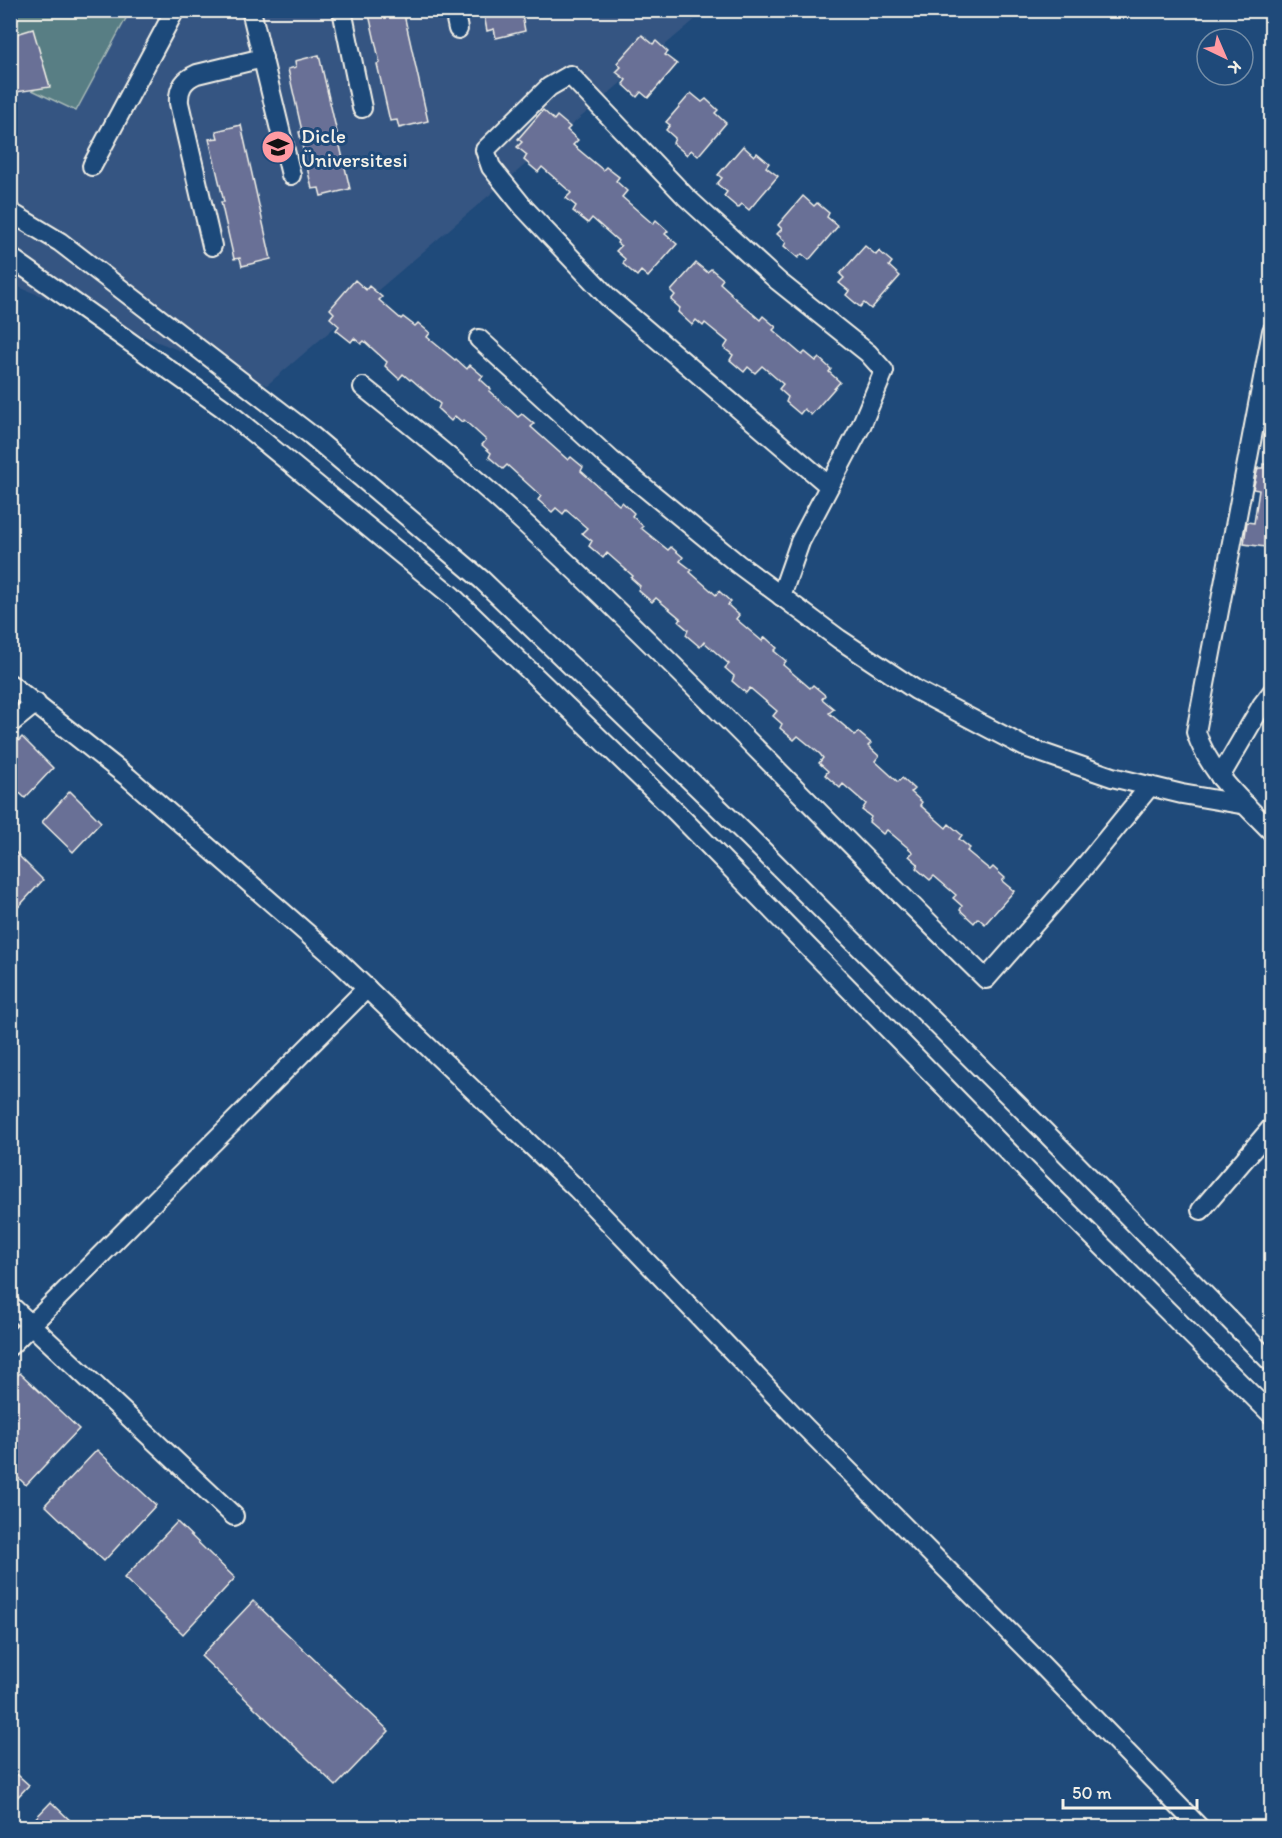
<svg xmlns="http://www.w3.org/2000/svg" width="1282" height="1838" viewBox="0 0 1282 1838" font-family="Itim,sans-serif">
  <rect width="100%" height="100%" fill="#1f4a7a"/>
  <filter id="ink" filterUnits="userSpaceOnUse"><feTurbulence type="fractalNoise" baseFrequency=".0167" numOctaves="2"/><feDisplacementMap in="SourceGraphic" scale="12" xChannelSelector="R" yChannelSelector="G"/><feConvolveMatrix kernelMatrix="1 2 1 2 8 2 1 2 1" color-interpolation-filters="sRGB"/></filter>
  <g filter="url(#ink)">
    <!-- built -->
    <polygon fill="#355582" points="10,11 705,11 267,385 11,284"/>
    <!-- green -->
    <polygon fill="#597e84" stroke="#a6b8b6" stroke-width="1.5" points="10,11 130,11 76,111 11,80"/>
    <!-- building -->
    <g fill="#697096" stroke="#f4f1e8" stroke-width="1.5">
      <polygon points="368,10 403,10 428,121 399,128 397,120 390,121 377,64 380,63"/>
      <polygon points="483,10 521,10 525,31 496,38 494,29 487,31"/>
      <polygon points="33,29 50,87 10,93 10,36"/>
      <polygon points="642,35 653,44 656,41 668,52 665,55 677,64 648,98 641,92 637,97 623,84 626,80 616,72 621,67 617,63"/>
      <polygon points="319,55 350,189 321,196 319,188 312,189 299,132 302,131 288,69 296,67 295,61"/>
      <polygon points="691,93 702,102 706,99 718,110 715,113 726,123 698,156 691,150 687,155 673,143 675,138 666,130 670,125 666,122"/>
      <polygon points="543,110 554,120 557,116 570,127 567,130 578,140 573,145 603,170 606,167 619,177 616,181 627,191 622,197 653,224 656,220 668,231 665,234 677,244 648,277 641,271 637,276 623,264 625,259 616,251 621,246 617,243 618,241 592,218 588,223 573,211 576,206 566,198 571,193 567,189 542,167 538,172 524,160 527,155 517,147 522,142 518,139"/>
      <polygon points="241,125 271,259 242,266 240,258 234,259 221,202 224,202 209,139 218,138 216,131"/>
      <polygon points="743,146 754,156 757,153 769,163 766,167 778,176 749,210 742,204 738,208 724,196 727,192 717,184 722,178 718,175"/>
      <polygon points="803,196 814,206 817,203 829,213 827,217 838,226 809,260 802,254 798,258 784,246 786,242 777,234 782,229 778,225"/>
      <polygon points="865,246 876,255 879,251 892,262 889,266 900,276 871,309 864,303 860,307 846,295 849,291 839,283 844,278 840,274"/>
      <polygon points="696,263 707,272 711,269 723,279 720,283 731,293 730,294 760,320 763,316 776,327 773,330 802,355 805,352 816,361 819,358 831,369 829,372 840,382 811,415 804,409 800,414 786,402 788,397 779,389 783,384 762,366 755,373 748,367 744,372 730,360 733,355 724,348 728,342 705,323 703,326 696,320 692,325 678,312 680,308 671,300 675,295 671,291"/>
      <polygon points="355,280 366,290 369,286 382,297 379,300 401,319 403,317 415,326 418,323 430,333 427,337 455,360 456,359 467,369 470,365 483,376 480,379 491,389 489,391 518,417 522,414 534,424 531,427 568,460 571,457 583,467 581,471 619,505 622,502 634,513 632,516 643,526 641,528 668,550 671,547 683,557 680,561 692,570 690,572 716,595 719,591 731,602 728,605 739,615 736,619 762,641 765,637 777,648 774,651 786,661 783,665 810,688 813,685 825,695 822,699 834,709 829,713 855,735 858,732 871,743 868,746 879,756 875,761 898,782 902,778 914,789 911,792 922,802 920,805 946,828 949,824 962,835 959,839 970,848 967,851 990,870 993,867 1005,878 1002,881 1014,891 985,924 978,918 974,923 960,910 962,906 953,898 956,895 934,876 930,880 916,868 918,864 909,856 913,852 887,830 883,834 869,822 871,817 862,810 866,804 843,784 840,788 825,775 828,771 819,763 823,758 820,754 798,736 794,740 780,728 782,724 773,716 777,711 750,688 746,693 732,681 734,676 725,668 729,664 704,642 700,647 686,635 688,630 679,622 681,619 656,598 652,602 638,590 640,586 631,578 633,576 607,553 603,558 589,546 592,541 582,533 587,528 566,510 563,514 556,508 552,512 538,500 541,496 507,465 503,469 489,457 491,453 482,445 486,440 464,420 462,422 455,416 451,421 438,409 440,404 411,379 410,380 403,374 399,379 385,366 387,362 364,341 361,344 354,338 351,342 336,330 339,326 330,318 334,313 330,309"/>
      <polygon points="1263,464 1272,465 1272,548 1244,544 1247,522 1254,523 1259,490 1253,489 1258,468 1263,468"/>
      <polygon points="22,737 53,768 25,798 10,784 10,750"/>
      <polygon points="70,791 101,822 73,852 42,822"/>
      <polygon points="10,847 43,880 10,916"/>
      <polygon points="20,1373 79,1429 26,1485 10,1470 10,1383"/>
      <polygon points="97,1450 156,1505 104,1561 45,1505"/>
      <polygon points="177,1522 235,1578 183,1634 124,1578"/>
      <polygon points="253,1601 389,1731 336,1786 201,1656"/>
      <polygon points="10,1768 29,1785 10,1805"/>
      <polygon points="51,1802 77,1827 27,1827"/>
    </g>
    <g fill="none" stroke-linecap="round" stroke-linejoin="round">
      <!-- minor casing -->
      <g stroke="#f4f1e8" stroke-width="22">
        <g id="minor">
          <polyline points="251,10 291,175"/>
          <polyline points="342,10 362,108"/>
          <polyline points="454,10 458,29"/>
          <polyline points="92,166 175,10"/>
          <polyline points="10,212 60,242 311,435 482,580 749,837 1044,1131 1272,1363"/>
          <path d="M212 246 179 103C178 89 183 80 197 74L263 58"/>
          <polyline points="10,257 223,408 452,596 676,812 1035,1179 1272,1415"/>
          <path d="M1272 331 1196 732C1209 773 1243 802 1272 832"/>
          <polyline points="479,339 611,460 738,564 839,639 916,690 1025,747 1112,777 1182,794 1246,805"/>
          <path d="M363 387C412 426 462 466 509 509 674 659 826 823 986 979L1080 872 1150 786"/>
          <polyline points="781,596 800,542 861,426 884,371 868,353 778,281 686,197 570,75 549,87 485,150 491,167 524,208 608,297 828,485"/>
          <polyline points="10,684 129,778 333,956 577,1189 805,1427 1038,1661 1200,1828"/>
          <polyline points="10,724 36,703"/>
          <polyline points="1220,777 1262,705 1272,692"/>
          <polyline points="1201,1210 1272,1127"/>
          <polyline points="10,1305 234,1516"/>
          <polyline points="10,1346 367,988"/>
        </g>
      </g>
      <!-- minor -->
      <use href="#minor" stroke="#1f4a7a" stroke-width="18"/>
    </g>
  </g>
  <!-- icons -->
  <defs>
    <g id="university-disc" transform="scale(1.725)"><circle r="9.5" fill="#ff9aa2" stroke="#1f4a7a"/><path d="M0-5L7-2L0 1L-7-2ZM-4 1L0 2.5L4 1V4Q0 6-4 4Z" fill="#111"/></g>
  </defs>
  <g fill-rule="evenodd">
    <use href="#university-disc" x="278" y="147"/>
  </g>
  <g text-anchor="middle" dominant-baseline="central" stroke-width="6" stroke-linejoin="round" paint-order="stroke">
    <!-- poi labels -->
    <g font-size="21" fill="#f4f1e8" stroke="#1f4a7a" text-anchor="start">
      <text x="301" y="135">Dicle<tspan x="301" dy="24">Üniversitesi</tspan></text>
    </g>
  </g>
  <!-- margin -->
  <rect width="1282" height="1838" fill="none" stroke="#1f4a7a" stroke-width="36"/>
  <rect x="18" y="18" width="1246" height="1802" fill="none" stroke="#f4f1e8" stroke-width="2" filter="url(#ink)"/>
  <!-- north arrow -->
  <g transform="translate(1225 57) rotate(136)"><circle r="28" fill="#1f4a7a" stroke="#748da6" stroke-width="1.5"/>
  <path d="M0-4.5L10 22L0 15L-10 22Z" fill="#ff9aa2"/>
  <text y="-9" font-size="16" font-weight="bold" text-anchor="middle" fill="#f4f1e8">K</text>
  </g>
  <!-- scale -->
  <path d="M1063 1799v9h134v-9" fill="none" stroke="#f4f1e8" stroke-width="3"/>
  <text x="1072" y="1799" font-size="18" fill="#f4f1e8" stroke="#1f4a7a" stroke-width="4.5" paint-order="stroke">50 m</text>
</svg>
